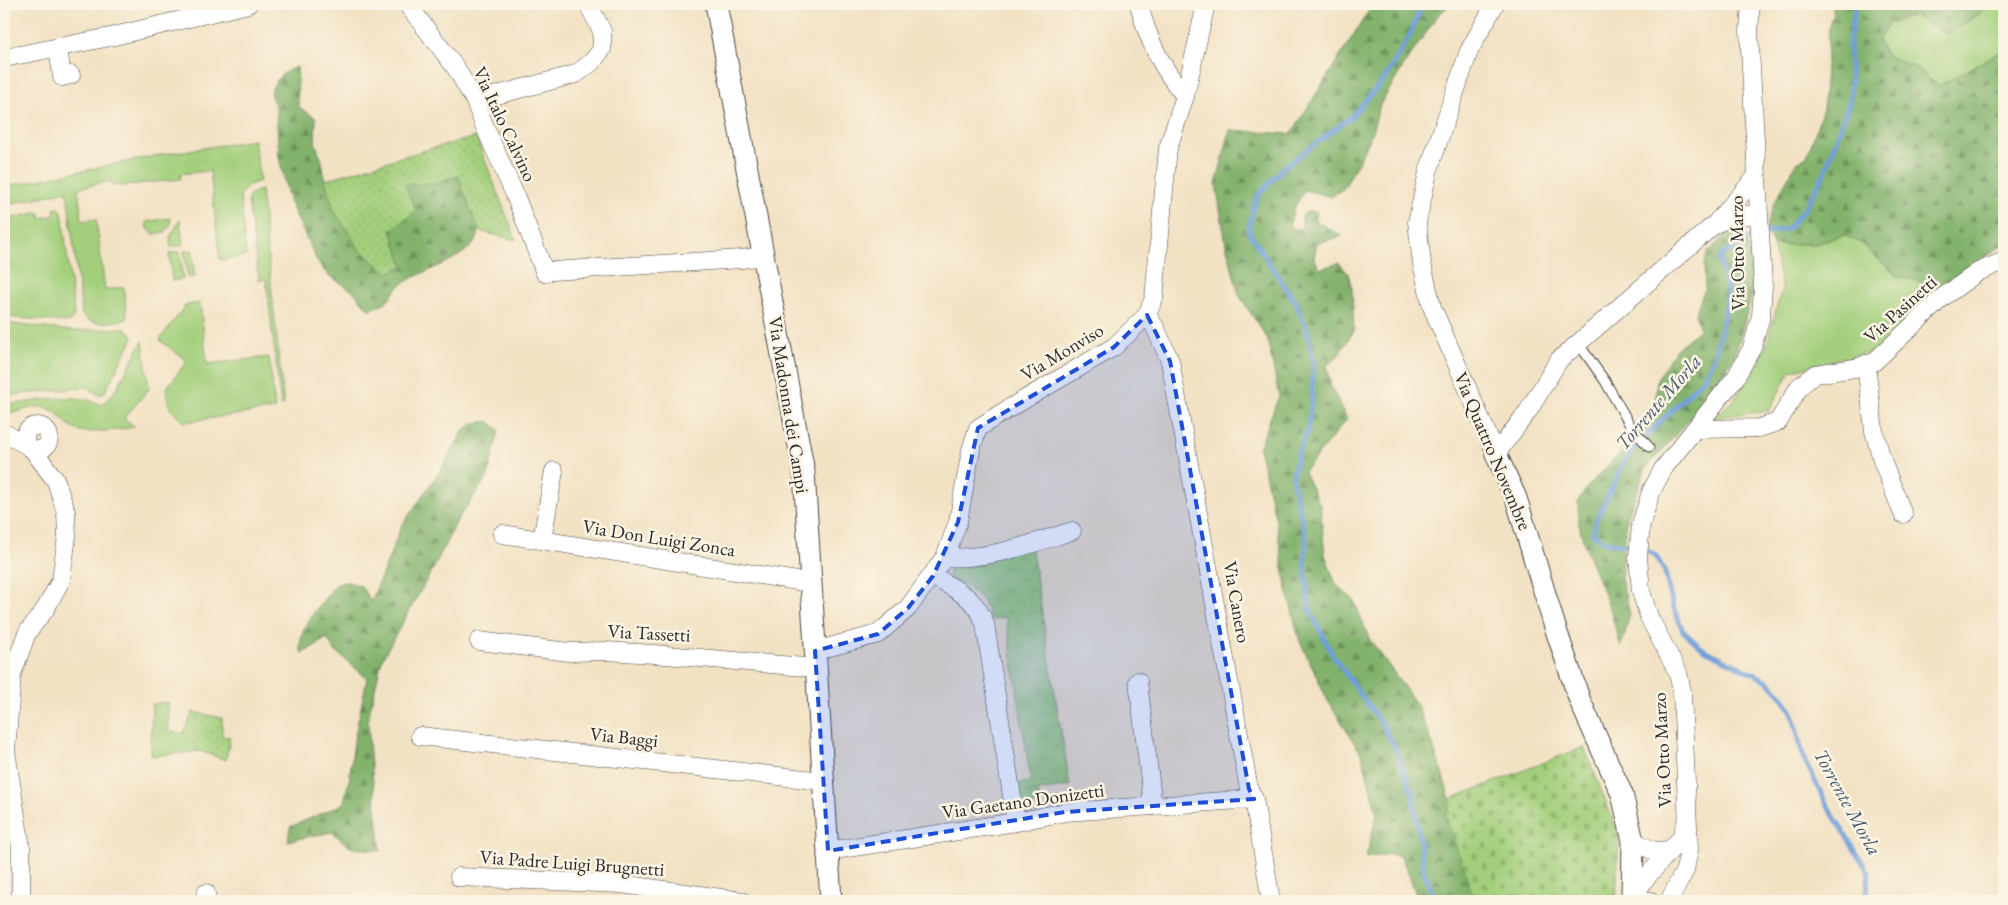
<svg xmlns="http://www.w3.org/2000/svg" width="2008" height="905" viewBox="0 0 2008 905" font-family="'EB Garamond',serif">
  <defs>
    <pattern id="forest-firs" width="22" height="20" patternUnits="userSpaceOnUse" patternTransform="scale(1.25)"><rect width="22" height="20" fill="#82b26c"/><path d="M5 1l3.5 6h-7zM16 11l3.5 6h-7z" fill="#6b9159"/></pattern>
    <pattern id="cemetery-stones" width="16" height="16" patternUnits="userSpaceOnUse" patternTransform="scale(1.25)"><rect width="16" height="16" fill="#a3cf7c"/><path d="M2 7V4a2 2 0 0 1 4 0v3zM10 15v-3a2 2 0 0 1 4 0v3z" fill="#8cb26b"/></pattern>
    <pattern id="park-crowns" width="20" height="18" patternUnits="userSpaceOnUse" patternTransform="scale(1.25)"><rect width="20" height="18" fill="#a3cf7c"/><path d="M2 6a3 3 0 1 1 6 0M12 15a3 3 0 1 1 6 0" fill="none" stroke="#8cb26b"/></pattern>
    <pattern id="garden-dots" width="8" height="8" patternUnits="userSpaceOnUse" patternTransform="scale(1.25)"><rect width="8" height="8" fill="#a3cf7c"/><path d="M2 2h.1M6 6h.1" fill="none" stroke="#8cb26b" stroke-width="1.8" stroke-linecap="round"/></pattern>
  </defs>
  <rect width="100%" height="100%" fill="#fcf5e5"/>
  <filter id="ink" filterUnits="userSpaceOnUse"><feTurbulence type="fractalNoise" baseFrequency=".02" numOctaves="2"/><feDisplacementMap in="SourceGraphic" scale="10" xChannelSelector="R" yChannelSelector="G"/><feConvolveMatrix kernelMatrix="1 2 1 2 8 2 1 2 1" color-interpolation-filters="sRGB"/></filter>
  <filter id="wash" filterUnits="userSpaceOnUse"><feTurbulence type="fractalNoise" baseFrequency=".0096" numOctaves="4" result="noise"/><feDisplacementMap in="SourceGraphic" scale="20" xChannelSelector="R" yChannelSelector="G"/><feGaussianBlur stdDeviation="1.12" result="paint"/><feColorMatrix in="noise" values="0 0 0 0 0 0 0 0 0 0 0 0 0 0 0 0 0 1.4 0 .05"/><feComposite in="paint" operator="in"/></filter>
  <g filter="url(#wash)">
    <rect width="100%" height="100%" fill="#f2e2c4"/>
    <!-- grass -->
    <g fill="#a3cf7c" stroke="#677d54">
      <polygon points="1989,4 2004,4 2004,50 1939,86 1914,67 1887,56 1878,41 1889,23 1913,15 1947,34 1977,16"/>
      <path d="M254 140 260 181 249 185 240 195 246 256 220 260 210 171 180 174 181 179 119 186V184L112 185 111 181 78 188 82 221 96 219 105 290 124 287 127 319 123 320C111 322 89 327 82 314L67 191 4 205V187L164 154Z"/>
      <path d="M261 190 284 405 281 406 266 279 259 280 248 201C249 193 254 192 261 190Z"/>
      <polygon points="59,208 62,211 74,314 73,319 69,322 4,317 4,220 39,212 41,218 55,215 54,209"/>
      <polygon points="170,218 171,224 165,232 154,234 147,228 146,222"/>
      <polygon points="180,220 183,245 171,247 170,237"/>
      <polygon points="1844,235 1861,243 1898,277 1959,277 1882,349 1790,371 1769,411 1731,415 1711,420 1734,400 1766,347 1782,288 1773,245 1814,244"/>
      <polygon points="192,250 195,277 188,278 184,251"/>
      <polygon points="180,252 183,279 172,281 169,253"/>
      <polygon points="200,303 207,364 269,357 275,409 185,422 170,409 166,389 187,361 161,341 160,339 186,305"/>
      <polygon points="4,323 72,331 124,328 131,333 133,338 104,393 98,395 88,387 12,395 4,392"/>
      <path d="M143 341 149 389 124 418 135 427C123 429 87 435 77 430 63 424 59 409 42 407 28 405 21 415 4 412V402C11 405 20 403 27 402 53 399 78 393 101 405L114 393Z"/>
    </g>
    <!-- forest -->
    <g fill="url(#forest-firs)" stroke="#566e4c">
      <polygon points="1373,4 1451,4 1439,14 1406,62 1380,105 1369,141 1344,188 1331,197 1305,190 1294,208 1289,227 1302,229 1302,216 1308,211 1317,212 1316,221 1342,236 1317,243 1314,257 1319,269 1339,263 1348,273 1352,289 1354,331 1338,356 1327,365 1331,387 1347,419 1304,472 1320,505 1325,555 1336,585 1354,600 1369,638 1417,705 1433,745 1452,805 1451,812 1446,814 1476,901 1419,901 1401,856 1390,854 1366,858 1377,814 1362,755 1328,701 1299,639 1285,581 1276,521 1259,448 1279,396 1267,338 1239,295 1226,245 1216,184 1230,130 1291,134"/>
      <polygon points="1833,4 1989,4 1977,16 1947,34 1913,15 1889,23 1878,41 1887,56 1914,67 1939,86 2004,50 2004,244 1959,277 1931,284 1898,277 1861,243 1844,235 1814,244 1773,245 1766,229 1774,203 1797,162 1807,157 1823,109 1829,26 1833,11"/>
      <path d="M297 67C299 82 296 92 299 107L316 118 315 142 322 161 325 180 402 266 391 230 405 185 434 183 458 176C463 188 478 220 479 231 479 255 422 271 405 282 397 287 393 294 387 301 383 305 375 307 369 310L353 291 328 275 317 261 290 203 279 157 276 108 270 93C276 78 282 72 297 67Z"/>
      <polygon points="1744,225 1750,259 1752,294 1735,356 1699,408 1645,470 1627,518 1621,579 1630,614 1621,648 1610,609 1584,544 1579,525 1578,501 1589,485 1647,425 1655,404 1657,379 1676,349 1700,329 1695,314 1705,288 1704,265 1708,252 1730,230"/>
      <path d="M489 421 499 430 488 476 458 519 434 567 382 659 368 718 370 755 381 851 350 847 332 832 288 841 290 827 343 804 349 781 354 741 367 678 334 650 327 638 302 654C293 631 324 601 337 583L348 582 361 586 371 602 402 525 440 471 464 430 474 423Z"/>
    </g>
    <!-- cemetery -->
    <polygon fill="url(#cemetery-stones)" stroke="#677d54" points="1584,747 1619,835 1616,901 1475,901 1445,814 1450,812 1448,806 1452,805 1450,799"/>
    <!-- park -->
    <path fill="url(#park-crowns)" stroke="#677d54" d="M1031 546 1070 786 1038 791 1041 804 1025 806 1018 800 1015 784 1031 782 1006 617 990 620C984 593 971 590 949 578V567L956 563Z"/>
    <!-- garden -->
    <g fill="url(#garden-dots)" stroke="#677d54">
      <polygon points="476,137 516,240 479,231 458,176 434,183 405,185 416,211 391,230 403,266 388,273 361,251 334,211 325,180 422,151"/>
      <polygon points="168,702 169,731 183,734 193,712 222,718 222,736 230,737 226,760 200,751 151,756 152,704"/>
    </g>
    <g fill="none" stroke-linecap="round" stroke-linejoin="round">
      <!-- stream -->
      <g stroke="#6e9fd8" stroke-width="5">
        <polyline points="1420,4 1420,10 1410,35 1386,77 1351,117 1283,168 1256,198 1248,231 1296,303 1307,329 1313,361 1312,397 1307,432 1298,452 1292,478 1306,538 1305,566 1309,608 1333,656 1384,727 1396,750 1413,795 1424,871 1436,901"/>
        <polyline points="1856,4 1849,42 1851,97 1825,172 1806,207 1787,229 1755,235 1734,246 1719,258 1727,288 1727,302 1714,358 1704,378 1628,455 1596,520 1593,534 1605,542 1641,547 1656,556 1665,572 1673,606 1683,631 1703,649 1768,681 1782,696 1792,712 1804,759 1827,805 1869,873 1866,901"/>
      </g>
    </g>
  </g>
  <g filter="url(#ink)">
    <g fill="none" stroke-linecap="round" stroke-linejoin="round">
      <!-- service casing -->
      <g stroke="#494642" stroke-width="11">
        <polyline id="service" points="1578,343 1605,381 1631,427 1649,447"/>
      </g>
      <!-- minor casing -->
      <g stroke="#494642" stroke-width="19">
        <g id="minor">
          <polyline points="407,4 456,68 475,101 484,125 515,195 545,273"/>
          <path d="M1139 4C1147 38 1162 69 1185 96"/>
          <polyline points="1495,4 1469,51 1428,172 1417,222 1422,264 1432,307 1496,454 1528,411 1559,360 1716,223 1757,176"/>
          <polyline points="58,47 62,77 71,75"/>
          <polyline points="4,58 110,37 248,4"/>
          <polyline points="475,101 576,74 592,62 602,49 602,31 588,4"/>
          <polyline points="1717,223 1740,215 1759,215"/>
          <polyline points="552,271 741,259 764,256"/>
          <polyline points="1147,315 1155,327 1170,361 1249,789 1254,799 1271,901"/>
          <polyline points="1866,364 1874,431 1883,463 1903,514"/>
          <circle cx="37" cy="438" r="12"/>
          <polyline points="1695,429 1759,428 1778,422 1799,387 1815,374 1855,368 1874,362 1943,297 1978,272 2004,261"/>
          <polyline points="4,433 28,446"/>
          <polyline points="502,534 810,583"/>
          <polyline points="542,540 554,471"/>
          <path d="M945 557C986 561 1033 543 1072 531"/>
          <path d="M933 576C957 591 975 596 985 624L1016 822"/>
          <polyline points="479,641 569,652 606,651 654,654 816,668"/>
          <polyline points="815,651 878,634 908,608 945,557 958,522 971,450 978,428 1008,409 1114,347 1147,315 1154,298 1168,148 1185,96 1206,4"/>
          <polyline points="1138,681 1153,806"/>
          <polyline points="420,736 823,781"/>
          <polyline points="1633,841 1654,851 1671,850"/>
          <polyline points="828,851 1016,822 1065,812 1254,799"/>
          <polyline points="459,877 621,884 742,901"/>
          <polyline points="21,901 21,848 6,751 12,674 27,633 46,608 61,580 67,536 66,512 56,481 33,450"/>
          <polyline points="206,901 206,893"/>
          <polyline points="1651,901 1632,899 1645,879 1681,838 1686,822"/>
          <polyline points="1669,901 1685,870 1689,850 1682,691 1678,673 1649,617 1641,591 1638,557 1641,524 1651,492 1663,469 1736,377 1752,348 1761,316 1763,287 1749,30 1751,4"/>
        </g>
      </g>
      <!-- tertiary casing -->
      <g stroke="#494642" stroke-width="23">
        <g id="tertiary">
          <polyline points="716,4 804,472 831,901"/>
          <polyline points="1496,454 1516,498 1555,627 1580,701 1622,794 1633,841 1632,901"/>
        </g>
      </g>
      <!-- service -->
      <use href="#service" stroke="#fff" stroke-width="9"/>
      <!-- minor -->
      <use href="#minor" stroke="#fff" stroke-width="18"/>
      <!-- tertiary -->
      <use href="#tertiary" stroke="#fff" stroke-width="21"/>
    </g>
  </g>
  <!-- marked area -->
  <path fill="#1d4ed8" fill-opacity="0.2" stroke="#1d4ed8" stroke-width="4" stroke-dasharray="10 6" stroke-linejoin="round" d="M1147 315 1170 361 1249 789 1254 799 1065 812 828 851 815 651 878 634 908 608 933 576 958 522 978 428 1114 347Z"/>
  <g text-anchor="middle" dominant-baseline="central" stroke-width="5" stroke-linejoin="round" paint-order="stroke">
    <!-- street labels -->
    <g font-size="19" fill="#2b2b2b" stroke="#fcf5e5">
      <text transform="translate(505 124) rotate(65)">Via Italo Calvino</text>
      <text transform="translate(1737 253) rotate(-91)">Via Otto Marzo</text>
      <text transform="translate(1900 309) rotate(-42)">Via Pasinetti</text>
      <text transform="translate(1062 352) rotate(-31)">Via Monviso</text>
      <text transform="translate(789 405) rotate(81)">Via Madonna dei Campi</text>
      <text transform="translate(1493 451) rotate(67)">Via Quattro Novembre</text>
      <text transform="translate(659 538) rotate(9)">Via Don Luigi Zonca</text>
      <text transform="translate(1237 602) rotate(80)">Via Canero</text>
      <text transform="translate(649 633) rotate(3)">Via Tassetti</text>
      <text transform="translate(624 737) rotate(6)">Via Baggi</text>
      <text transform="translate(1662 750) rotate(-93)">Via Otto Marzo</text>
      <text transform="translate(1023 801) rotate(-8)">Via Gaetano Donizetti</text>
      <text transform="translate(572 863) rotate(4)">Via Padre Luigi Brugnetti</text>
    </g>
    <!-- water labels -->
    <g font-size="20" font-style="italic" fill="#465970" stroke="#fcf5e5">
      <text transform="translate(1658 402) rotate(-49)">Torrente Morla</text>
      <text transform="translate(1848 802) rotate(61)">Torrente Morla</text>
    </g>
  </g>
  <!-- margin -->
  <rect width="2008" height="905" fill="none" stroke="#fcf5e5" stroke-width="20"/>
</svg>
